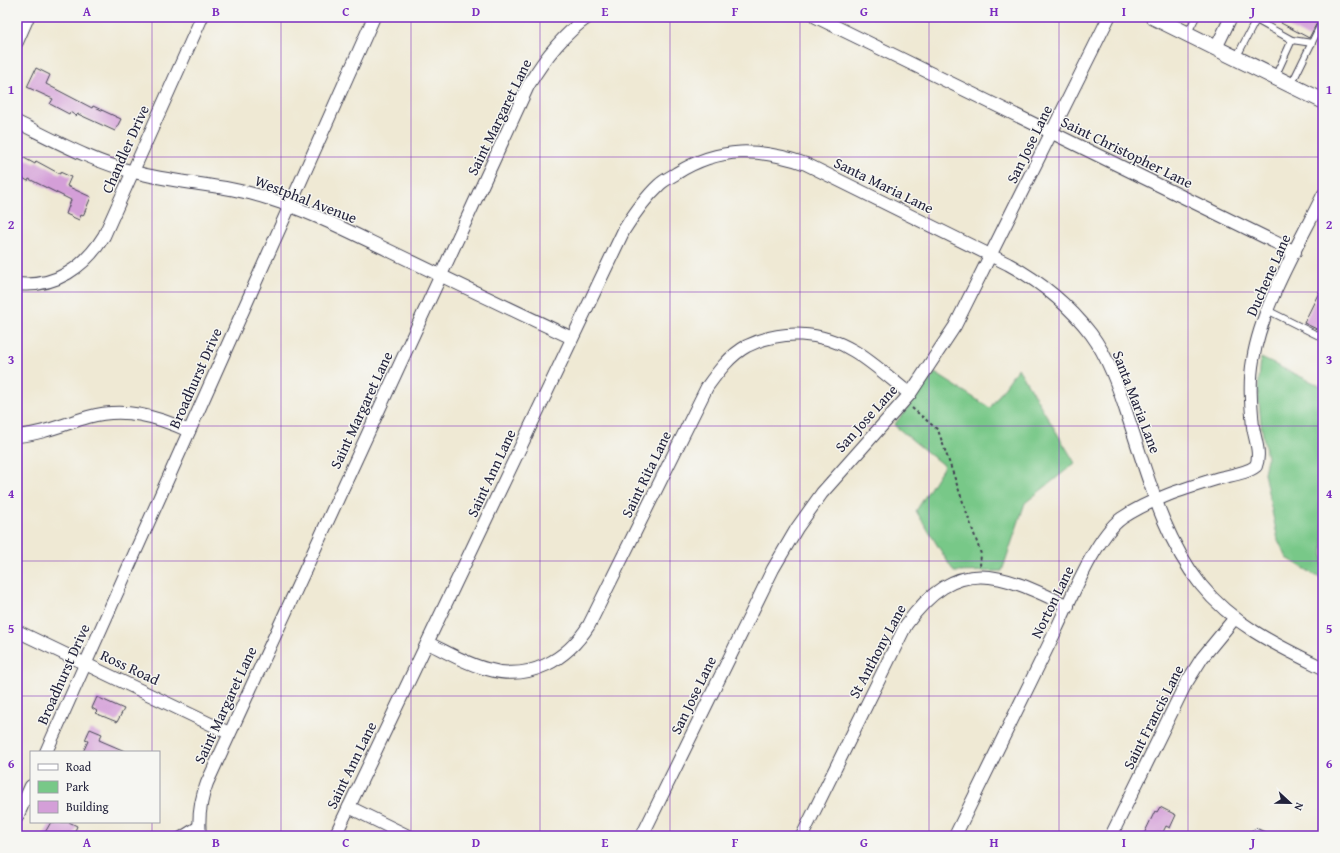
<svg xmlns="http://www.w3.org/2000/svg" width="1340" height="853" viewBox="0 0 1340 853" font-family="'Gentium Book Plus',serif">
  <rect width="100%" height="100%" fill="#f6f6f2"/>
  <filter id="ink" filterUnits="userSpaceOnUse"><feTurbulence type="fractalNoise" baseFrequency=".025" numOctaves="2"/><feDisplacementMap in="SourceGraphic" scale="8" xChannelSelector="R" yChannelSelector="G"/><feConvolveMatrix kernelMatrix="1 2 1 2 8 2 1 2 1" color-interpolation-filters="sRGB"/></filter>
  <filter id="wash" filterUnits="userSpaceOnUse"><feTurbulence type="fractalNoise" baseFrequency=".012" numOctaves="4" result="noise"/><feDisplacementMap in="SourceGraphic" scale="16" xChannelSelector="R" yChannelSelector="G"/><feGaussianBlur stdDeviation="0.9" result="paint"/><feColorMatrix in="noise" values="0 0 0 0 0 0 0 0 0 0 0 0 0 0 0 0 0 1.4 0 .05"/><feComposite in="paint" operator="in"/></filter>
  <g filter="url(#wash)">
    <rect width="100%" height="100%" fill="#efe9d4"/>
    <!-- green -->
    <g fill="#78c888" stroke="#4d7562">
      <polygon points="1261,358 1323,387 1323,580 1287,558 1278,540 1264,473 1267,458 1261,424 1258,391"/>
      <polygon points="1018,368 1075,463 1025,503 1002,571 954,572 916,511 944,466 894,425 935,373 990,408"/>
    </g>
    <g id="blocks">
      <!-- building -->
      <g fill="#d49fd8">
        <polygon points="1284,17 1320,17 1309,38 1281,23"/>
        <polygon points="36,68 50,75 46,84 92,108 93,106 121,119 115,131 78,114 76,116 70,112 69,114 50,104 53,99 27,87"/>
        <polygon points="17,154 35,164 36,161 60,174 60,172 71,177 67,186 91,197 83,216 81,215 79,220 66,214 71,200 29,179 28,181 17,175"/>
        <polygon points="1323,284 1323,332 1304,323"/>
        <polygon points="97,697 124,709 117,722 95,713 97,711 92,708"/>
        <polygon points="90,729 102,734 99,740 127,752 83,752 88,741 85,740"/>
        <polygon points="1160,807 1176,815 1170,828 1166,826 1161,836 1143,836 1155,811 1157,812"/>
        <polygon points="51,822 69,822 77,826 73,836 43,836"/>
      </g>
    </g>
  </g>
  <g filter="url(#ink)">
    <use href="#blocks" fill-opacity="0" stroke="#414052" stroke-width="1"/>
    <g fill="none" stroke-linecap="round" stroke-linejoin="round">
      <!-- service casing -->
      <g stroke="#414052" stroke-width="8">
        <g id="service">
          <polyline points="1187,34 1196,17"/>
          <polyline points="1236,58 1256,20 1292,40 1312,43"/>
          <polyline points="1275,77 1292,40"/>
          <polyline points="1291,85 1323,20"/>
          <polyline points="1267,310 1323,338"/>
          <polyline points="179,836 198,824"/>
          <polyline points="1250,836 1256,832 1265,836"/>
        </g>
      </g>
      <!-- minor casing -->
      <g stroke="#414052" stroke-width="14">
        <g id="minor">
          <polyline points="816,17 1295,252"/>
          <polyline points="17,42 28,17"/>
          <polyline points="1216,48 1231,17"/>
          <path d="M17 122C54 140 93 162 134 172 179 184 225 184 270 199 312 212 352 233 392 252 452 281 512 310 572 338"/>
          <path d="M17 284C55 288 85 267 104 236L202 17"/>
          <path d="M17 436C42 434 64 424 88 417 124 407 156 416 189 431"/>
          <polyline points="17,631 229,733"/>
          <path d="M428 643C447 652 466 664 487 669 529 682 567 660 589 625L707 387C717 373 730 355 747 346 782 329 821 331 854 351 874 363 892 380 910 394"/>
          <polyline points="46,752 374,17"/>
          <polyline points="349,807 408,836"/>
          <polyline points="17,817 31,786"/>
          <path d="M200 836C198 817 200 801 207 783L528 86C544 59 562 35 588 17"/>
          <path d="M335 836 624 230C634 214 645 198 659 185 664 180 671 177 677 173 720 146 760 148 806 164L1008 264C1041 282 1068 304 1091 334 1108 357 1118 386 1127 414 1147 473 1162 536 1201 585 1233 625 1278 646 1323 668"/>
          <polyline points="642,836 773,569 797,528 822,493 910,394 955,326 1109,17"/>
          <path d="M802 836 906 625C957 554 1000 573 1068 606"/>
          <path d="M955 836C989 767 1023 698 1056 630 1070 601 1096 536 1122 518 1151 499 1183 489 1216 479 1229 475 1246 474 1256 466 1261 453 1255 440 1253 427 1251 405 1249 382 1253 360 1261 307 1299 244 1323 195"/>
          <polyline points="1111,836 1185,685 1202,658 1234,619"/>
        </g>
      </g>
      <!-- tertiary casing -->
      <g stroke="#414052" stroke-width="17">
        <polyline id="tertiary" points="1153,17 1323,101"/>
      </g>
      <!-- path -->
      <polyline stroke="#414052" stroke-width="2" stroke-dasharray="3 3" stroke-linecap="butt" points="912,408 938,430 981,554 980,566"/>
      <!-- service -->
      <use href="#service" stroke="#fff" stroke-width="6"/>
      <!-- minor -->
      <use href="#minor" stroke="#fff" stroke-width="12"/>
      <!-- tertiary -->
      <use href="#tertiary" stroke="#fff" stroke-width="15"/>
    </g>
  </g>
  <!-- grid -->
  <path fill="none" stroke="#7b2cbf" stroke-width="1" stroke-opacity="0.55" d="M152 17V752M281 17V836M411 17V836M540 17V836M670 17V836M800 17V836M929 17V836M1059 17V836M1188 17V836M17 157H1323M17 292H1323M17 426H1323M17 561H1323M17 696H1323M152 822V836"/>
  <g text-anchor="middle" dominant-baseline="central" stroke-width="3" stroke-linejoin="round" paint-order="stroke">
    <!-- street labels -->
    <g font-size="15" fill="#22223b" stroke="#f6f6f2">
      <text transform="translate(499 117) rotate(-64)">Saint Margaret Lane</text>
      <text transform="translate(1029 144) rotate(-64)">San Jose Lane</text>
      <text transform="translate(125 149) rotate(-66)">Chandler Drive</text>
      <text transform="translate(1127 152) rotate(26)">Saint Christopher Lane</text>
      <text transform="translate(884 185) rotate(26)">Santa Maria Lane</text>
      <text transform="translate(306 199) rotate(21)">Westphal Avenue</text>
      <text transform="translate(1268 275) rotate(-66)">Duchene Lane</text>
      <text transform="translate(195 378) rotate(-66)">Broadhurst Drive</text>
      <text transform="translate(1137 402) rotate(69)">Santa Maria Lane</text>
      <text transform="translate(361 410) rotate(-65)">Saint Margaret Lane</text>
      <text transform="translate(866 418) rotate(-48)">San Jose Lane</text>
      <text transform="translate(491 473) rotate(-65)">Saint Ann Lane</text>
      <text transform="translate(646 474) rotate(-64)">Saint Rita Lane</text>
      <text transform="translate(1052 602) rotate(-64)">Norton Lane</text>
      <text transform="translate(877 651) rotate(-62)">St Anthony Lane</text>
      <text transform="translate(130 667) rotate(25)">Ross Road</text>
      <text transform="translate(63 674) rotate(-66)">Broadhurst Drive</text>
      <text transform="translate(693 695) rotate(-64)">San Jose Lane</text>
      <text transform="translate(225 705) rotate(-65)">Saint Margaret Lane</text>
      <text transform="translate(1153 717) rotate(-63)">Saint Francis Lane</text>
      <text transform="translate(351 765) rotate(-64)">Saint Ann Lane</text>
    </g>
  </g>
  <!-- margin -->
  <rect width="1340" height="853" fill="none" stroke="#f6f6f2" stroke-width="44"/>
  <!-- legend -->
  <rect x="30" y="751" width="130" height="72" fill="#f6f6f2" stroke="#a1a1a9"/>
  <rect x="38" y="764" width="20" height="6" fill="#ffffff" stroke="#a1a1a9"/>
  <text x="66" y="771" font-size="12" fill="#22223b">Road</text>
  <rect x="38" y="781" width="20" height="12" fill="#78c888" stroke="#a1a1a9"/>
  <text x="66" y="791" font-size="12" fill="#22223b">Park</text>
  <rect x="38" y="801" width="20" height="12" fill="#d49fd8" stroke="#a1a1a9"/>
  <text x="66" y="811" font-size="12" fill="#22223b">Building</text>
  <!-- north arrow -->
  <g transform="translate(1290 803) rotate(112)" stroke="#f6f6f2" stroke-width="3" paint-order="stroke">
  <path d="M0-3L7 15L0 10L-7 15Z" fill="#22223b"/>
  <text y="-6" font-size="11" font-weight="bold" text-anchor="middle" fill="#22223b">N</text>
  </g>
  <rect x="22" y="22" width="1296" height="809" fill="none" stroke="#7b2cbf" stroke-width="1.5"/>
  <g font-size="13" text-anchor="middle" font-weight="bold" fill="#7b2cbf">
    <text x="87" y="16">A</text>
    <text x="216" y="16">B</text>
    <text x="346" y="16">C</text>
    <text x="476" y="16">D</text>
    <text x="605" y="16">E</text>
    <text x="735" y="16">F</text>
    <text x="864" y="16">G</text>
    <text x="994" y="16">H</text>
    <text x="1124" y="16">I</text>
    <text x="1253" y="16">J</text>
    <text x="11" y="94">1</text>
    <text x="1329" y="94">1</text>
    <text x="11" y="229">2</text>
    <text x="1329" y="229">2</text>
    <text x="11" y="364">3</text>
    <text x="1329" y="364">3</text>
    <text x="11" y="498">4</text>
    <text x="1329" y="498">4</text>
    <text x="11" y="633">5</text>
    <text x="1329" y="633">5</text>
    <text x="11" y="768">6</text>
    <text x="1329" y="768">6</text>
    <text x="87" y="847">A</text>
    <text x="216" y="847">B</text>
    <text x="346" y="847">C</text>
    <text x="476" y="847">D</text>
    <text x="605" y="847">E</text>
    <text x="735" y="847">F</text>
    <text x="864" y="847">G</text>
    <text x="994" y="847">H</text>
    <text x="1124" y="847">I</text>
    <text x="1253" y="847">J</text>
  </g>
</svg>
